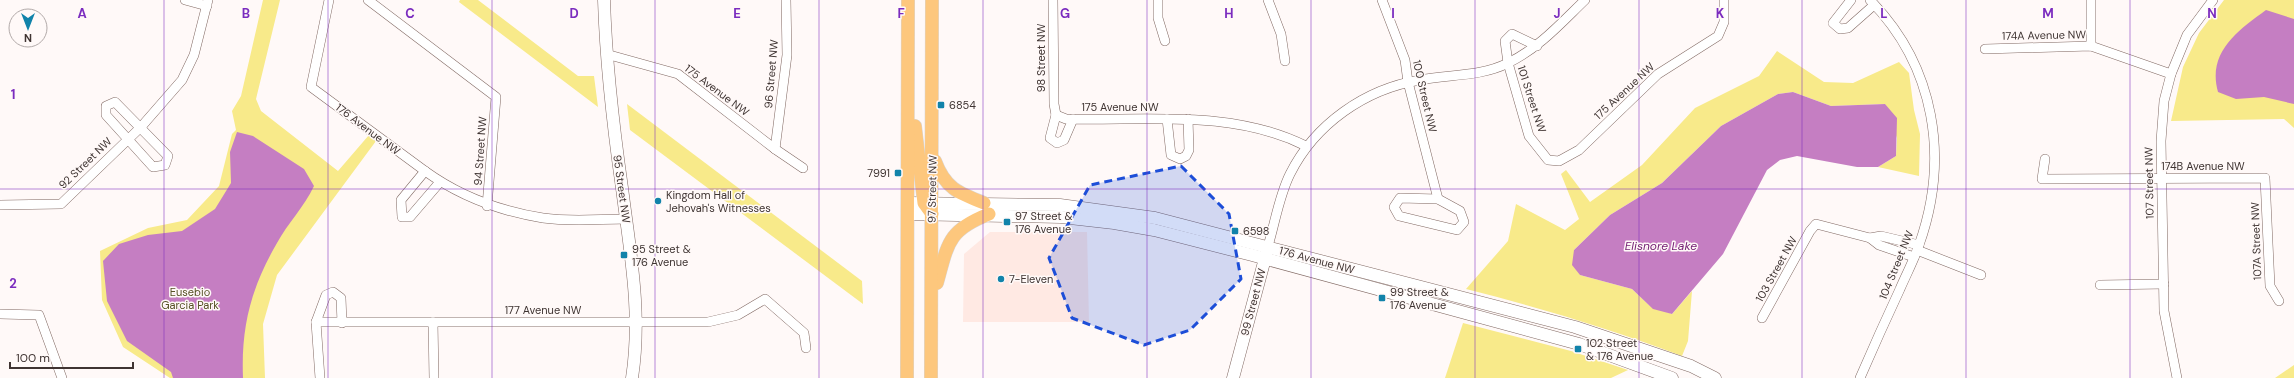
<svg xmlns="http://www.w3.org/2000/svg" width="2294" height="378" viewBox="0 0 2294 378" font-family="'DM Sans',sans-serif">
  <rect width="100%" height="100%" fill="#fff9f8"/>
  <!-- built -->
  <polygon fill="#ffe9e3" points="990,232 1087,232 1089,322 963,322 964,254"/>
  <!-- green -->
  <g fill="#f8ea8a">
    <polygon points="263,0 280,0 256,99 261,111 338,171 369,135 376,141 277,275 263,324 265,378 170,378 123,347 102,300 100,251 148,228 187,220 219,186 232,134 236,130 232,111 241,96"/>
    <polygon points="460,0 478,0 578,76 594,76 598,107 459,2"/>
    <polygon points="2224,0 2294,0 2294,128 2284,119 2171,121 2183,67 2199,33"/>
    <path d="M1777 51 1824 82 1853 83 1899 62 1909 73 1914 110 1920 134 1919 176 1878 167 1896 156 1897 138 1885 104 1831 106 1793 92 1778 94 1721 126 1662 183 1610 215 1574 250 1580 275 1632 289 1649 305 1672 314 1692 291 1688 341 1682 356C1611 329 1541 308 1466 289L1508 241 1516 204 1565 230 1579 219 1561 174 1566 170 1590 202 1642 165 1695 108 1759 76Z"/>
    <polygon points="627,104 862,281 863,304 630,130"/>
    <polygon points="1463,323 1571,351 1628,370 1611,378 1445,378"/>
    <polygon points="2294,365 2294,378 2275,378"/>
  </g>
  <!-- water -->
  <g fill="#c57ec2">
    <path d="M2266 10 2294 19V104L2264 97 2236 99 2218 92C2207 53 2237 31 2266 10Z"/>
    <polygon points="1793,92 1831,106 1885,104 1897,118 1896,156 1878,167 1857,167 1797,156 1780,160 1767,170 1723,254 1672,314 1653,309 1632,289 1580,275 1572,265 1574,250 1610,215 1662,183 1721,126 1778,94"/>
    <path d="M237 132 253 136 304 169 314 186C304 207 288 223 277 243 251 288 241 326 243 378H173L171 372 127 341 107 301 103 261 119 244 148 235 182 231 215 209 231 183 230 152Z"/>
  </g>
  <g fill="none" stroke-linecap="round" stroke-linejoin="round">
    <!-- street casing -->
    <g stroke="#826a64" stroke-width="10">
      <g id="street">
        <polyline points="185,0 207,6"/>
        <path d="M329 0 311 87 425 171C461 197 499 211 543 218 570 222 599 219 626 219"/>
        <polyline points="368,0 496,97 487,206"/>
        <polyline points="1053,0 1054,104 1056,115"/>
        <polyline points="1158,0 1158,18 1165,41"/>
        <polyline points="1268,0 1281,34 1285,61"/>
        <polyline points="1382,0 1405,60 1408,82 1438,199"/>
        <polyline points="1851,0 1833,23 1840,29 1848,28 1874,5"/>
        <polyline points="1537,46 1512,34 1505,41 1508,63 1529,136 1548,160 1559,161 1579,150 1658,74 1718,36 1724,22 1724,0"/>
        <polyline points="2091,46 2091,0"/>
        <polyline points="1985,49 2091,46 2171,74"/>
        <polyline points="606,54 678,74 775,149 803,168"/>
        <polygon points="115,102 168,156 165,165 153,167 106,115 106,106"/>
        <path d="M1056 115 1066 119C1147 121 1232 109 1306 146"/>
        <polyline points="1056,115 1050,138 1057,143 1064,140 1073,119"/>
        <polyline points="1167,119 1171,155 1180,159 1186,156 1189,150 1188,119"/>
        <polyline points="775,149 787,55 786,0"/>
        <polyline points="2045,159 2042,179 2265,178 2270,286 2279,301"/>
        <polyline points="425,171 401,200 402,217 410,217 440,182"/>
        <polygon points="1400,198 1438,199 1460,211 1464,222 1457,230 1399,216 1394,207"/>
        <polyline points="0,205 61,204 141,127 182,80 194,55 208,0"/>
        <polyline points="1870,238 1881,236 1919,245"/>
        <path d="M1268 246C1275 223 1279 196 1290 174 1315 124 1365 89 1420 80 1450 74 1480 77 1508 63 1539 48 1561 23 1585 0"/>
        <polyline points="1917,250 1981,275"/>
        <polyline points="2100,285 2164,284"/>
        <polyline points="0,314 39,315 62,378"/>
        <polyline points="1762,318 1810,231 1816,224 1870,238 1879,245 1914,257"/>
        <polyline points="316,322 708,322 738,315 765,299 804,333 806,348"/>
        <polyline points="433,322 434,378"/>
        <polyline points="320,378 316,322 326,295 333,292 341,298 342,323"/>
        <path d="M1860 378C1873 348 1886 319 1900 289 1906 275 1914 260 1919 245 1950 158 1935 66 1870 0"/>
        <polyline points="2177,378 2164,311 2161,141 2164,101 2171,74 2187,35 2213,0"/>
      </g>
    </g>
    <!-- secondary casing -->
    <g stroke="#826a64" stroke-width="13">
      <g id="secondary">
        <path d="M604 0C606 63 613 125 622 188 630 252 642 313 632 378"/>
        <polyline points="908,203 1060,205 1155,218 1575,327 1691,366 1715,378"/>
        <polyline points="908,214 1061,217 1114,223 1154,230 1252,255 1579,344 1672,378"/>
        <polyline points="1233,378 1267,251"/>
      </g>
    </g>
    <!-- primary casing -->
    <g stroke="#d9d6d6" stroke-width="14">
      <g id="primary">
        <polyline points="915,126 924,203 932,214"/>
        <path d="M935 161C945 188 958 193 984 203"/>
        <path d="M937 283C948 243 948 230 989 214"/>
        <polyline points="907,378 908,0"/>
        <polyline points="931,378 932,0"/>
      </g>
    </g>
    <!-- street -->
    <use href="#street" stroke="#fff" stroke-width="9"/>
    <!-- secondary -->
    <use href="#secondary" stroke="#fff" stroke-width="12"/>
    <!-- primary -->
    <use href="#primary" stroke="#fdc77d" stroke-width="13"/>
  </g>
  <!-- marked area -->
  <path fill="#1d4ed8" fill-opacity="0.2" stroke="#1d4ed8" stroke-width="3" stroke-dasharray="8 5" stroke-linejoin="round" d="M1181 166 1229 214 1241 279 1190 330 1144 345 1072 318 1049 258 1090 185Z"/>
  <!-- grid -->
  <path fill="none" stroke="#7b2cbf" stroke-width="1" stroke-opacity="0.55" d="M164 0V378M328 0V378M492 0V378M655 0V378M819 0V378M983 0V378M1147 0V378M1311 0V378M1475 0V378M1639 0V378M1802 0V378M1966 0V378M2130 0V378M0 189H2294"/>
  <!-- markers -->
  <g fill="#1183aa" stroke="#fff9f8" stroke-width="1.5">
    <rect x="937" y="101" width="8" height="8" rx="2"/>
    <rect x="894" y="169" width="8" height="8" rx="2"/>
    <circle cx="658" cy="201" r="4"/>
    <rect x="1003" y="218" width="8" height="8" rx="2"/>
    <rect x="1231" y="227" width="8" height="8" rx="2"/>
    <rect x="620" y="251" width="8" height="8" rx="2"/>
    <circle cx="1001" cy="279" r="4"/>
    <rect x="1378" y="294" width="8" height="8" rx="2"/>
    <rect x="1574" y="345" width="8" height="8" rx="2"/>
  </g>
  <g text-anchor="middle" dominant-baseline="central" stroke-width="3" stroke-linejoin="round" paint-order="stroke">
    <!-- street labels -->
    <g font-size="11" fill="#3f3432" stroke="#fff9f8">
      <text transform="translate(2044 35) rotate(-1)">174A Avenue NW</text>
      <text transform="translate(1041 58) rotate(-90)">98 Street NW</text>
      <text transform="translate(771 74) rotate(-85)">96 Street NW</text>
      <text transform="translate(717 90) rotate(37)">175 Avenue NW</text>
      <text transform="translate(1624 91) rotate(-43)">175 Avenue NW</text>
      <text transform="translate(1425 96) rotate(77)">100 Street NW</text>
      <text transform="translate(1532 99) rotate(72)">101 Street NW</text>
      <text x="1120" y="107">175 Avenue NW</text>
      <text transform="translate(368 129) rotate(37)">176 Avenue NW</text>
      <text transform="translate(480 151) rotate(-86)">94 Street NW</text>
      <text transform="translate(85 163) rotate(-44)">92 Street NW</text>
      <text x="2203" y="166">174B Avenue NW</text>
      <text transform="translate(2149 183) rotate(-91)">107 Street NW</text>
      <text transform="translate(622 189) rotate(82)">95 Street NW</text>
      <text transform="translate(932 189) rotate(-89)">97 Street NW</text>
      <text transform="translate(2256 241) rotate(-92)">107A Street NW</text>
      <text transform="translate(1317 260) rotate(15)">176 Avenue NW</text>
      <text transform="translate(1896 265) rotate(-68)">104 Street NW</text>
      <text transform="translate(1776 269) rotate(-61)">103 Street NW</text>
      <text transform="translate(1253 302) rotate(-75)">99 Street NW</text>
      <text x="543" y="310">177 Avenue NW</text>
    </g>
    <!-- poi labels -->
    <g font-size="11" fill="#3f3432" stroke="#fff9f8" text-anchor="start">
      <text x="949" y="105">6854</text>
      <text x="890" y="173" text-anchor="end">7991</text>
      <text x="666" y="195">Kingdom Hall of<tspan x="666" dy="13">Jehovah's Witnesses</tspan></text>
      <text x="1015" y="216">97 Street &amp;<tspan x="1015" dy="13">176 Avenue</tspan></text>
      <text x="1243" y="231">6598</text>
      <text x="632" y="249">95 Street &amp;<tspan x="632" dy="13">176 Avenue</tspan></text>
      <text x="1009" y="279">7-Eleven</text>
      <text x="1390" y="292">99 Street &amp;<tspan x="1390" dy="13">176 Avenue</tspan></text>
      <text x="1586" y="343">102 Street<tspan x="1586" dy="13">&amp; 176 Avenue</tspan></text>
    </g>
    <!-- park labels -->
    <g font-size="11" fill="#575026" stroke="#fff9f8">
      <text x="190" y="292">Eusebio<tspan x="190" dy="13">Garcia Park</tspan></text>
    </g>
    <!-- water labels -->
    <g font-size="12" font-style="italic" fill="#762275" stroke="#fff9f8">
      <text x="1661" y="246">Elisnore Lake</text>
    </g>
  </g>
  <g font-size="13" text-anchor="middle" font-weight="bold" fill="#7b2cbf" stroke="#fff9f8" stroke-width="3" stroke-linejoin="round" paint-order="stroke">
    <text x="82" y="18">A</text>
    <text x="246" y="18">B</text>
    <text x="410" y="18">C</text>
    <text x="574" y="18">D</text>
    <text x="737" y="18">E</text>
    <text x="901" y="18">F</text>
    <text x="1065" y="18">G</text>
    <text x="1229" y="18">H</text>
    <text x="1393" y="18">I</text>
    <text x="1557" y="18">J</text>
    <text x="1720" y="18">K</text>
    <text x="1884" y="18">L</text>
    <text x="2048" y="18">M</text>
    <text x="2212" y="18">N</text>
    <text x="13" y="99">1</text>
    <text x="13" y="288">2</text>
  </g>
  <!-- north arrow -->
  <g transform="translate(28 28) rotate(180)"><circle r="19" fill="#fff9f8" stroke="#b2aaa9"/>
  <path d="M0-3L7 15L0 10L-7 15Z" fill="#1183aa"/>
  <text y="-6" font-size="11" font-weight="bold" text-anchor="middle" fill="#3f3432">N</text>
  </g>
  <!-- scale -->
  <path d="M10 362v6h123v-6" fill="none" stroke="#3f3432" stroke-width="2"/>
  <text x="16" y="362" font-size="12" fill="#3f3432" stroke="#fff9f8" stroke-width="3" paint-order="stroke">100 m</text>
</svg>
